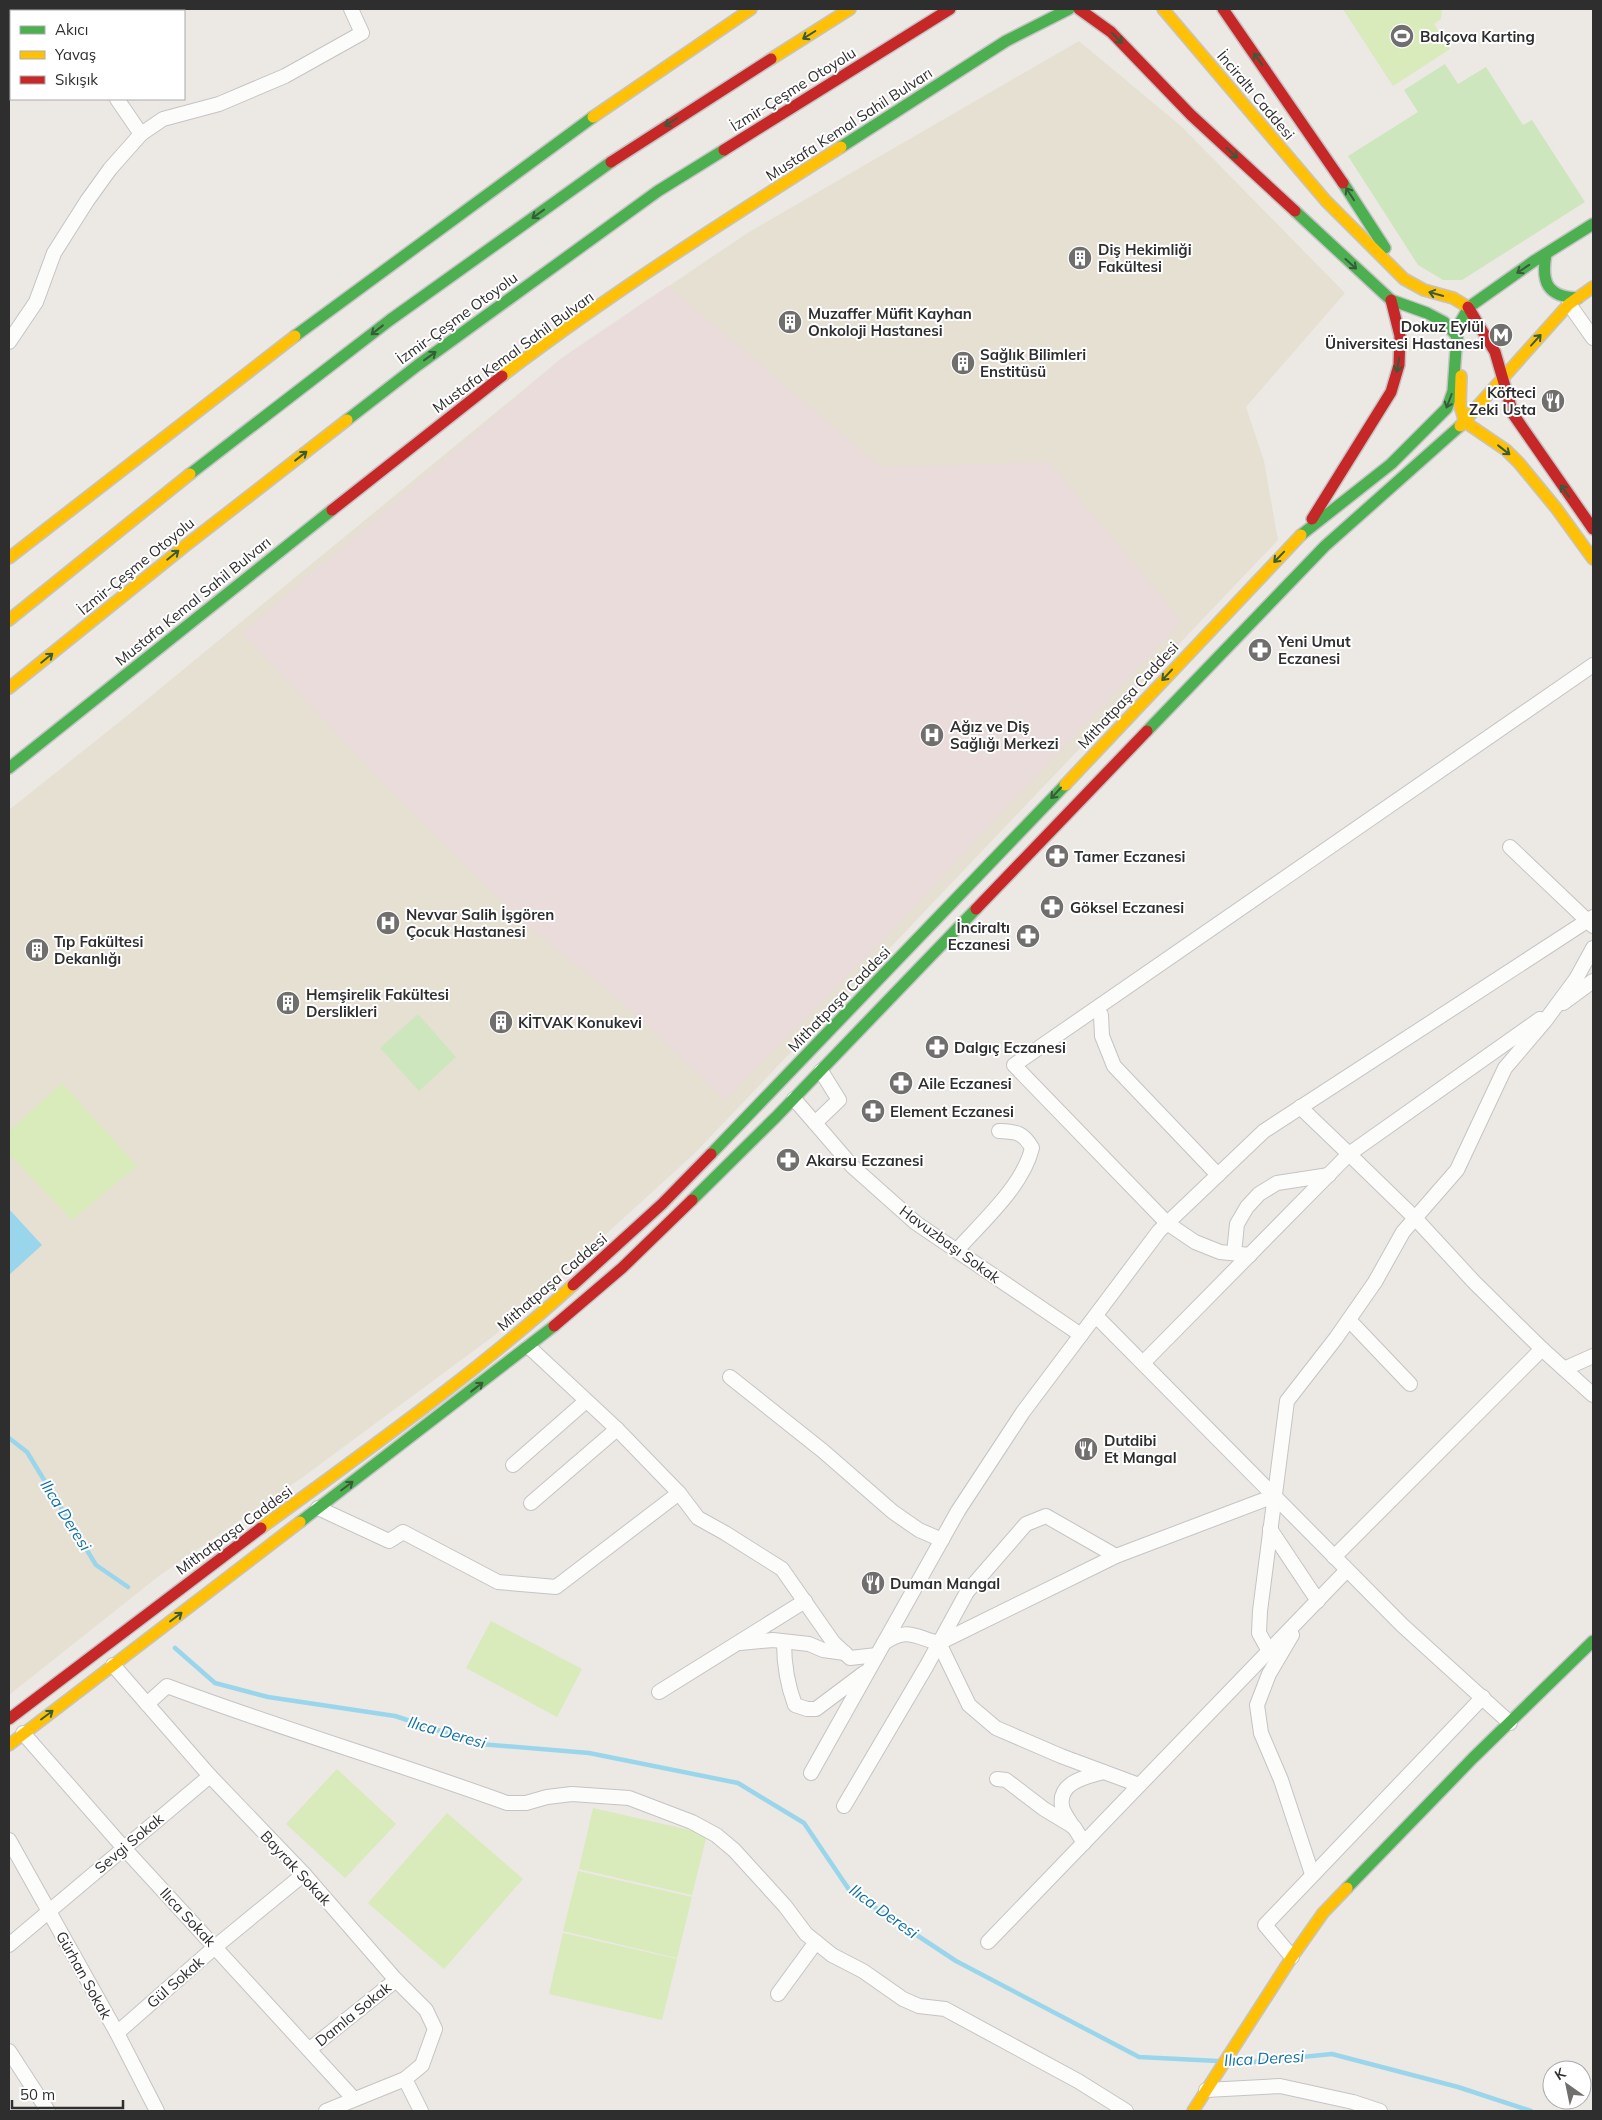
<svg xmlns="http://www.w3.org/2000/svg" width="1602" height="2120" viewBox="0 0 1602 2120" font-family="Mulish,sans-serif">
  <rect width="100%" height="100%" fill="#ece8e4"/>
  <!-- education -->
  <polygon fill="#e6e0d3" points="1079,41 1181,126 1345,293 1246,407 1264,461 1278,540 694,1154 495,1335 303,1477 159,1576 9,1695 9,810 128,715 562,358 749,232"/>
  <!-- medical -->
  <polygon fill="#e9dcdb" points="668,286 881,467 1049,462 1182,621 880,943 725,1100 625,1005 523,922 386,786 242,633 562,358"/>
  <!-- green -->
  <g fill="#cee6be">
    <polygon points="1445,64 1458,84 1486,67 1523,125 1532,120 1585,202 1462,280 1443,280 1418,265 1348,156 1418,112 1404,90"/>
    <polygon points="418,1014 456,1057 419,1091 380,1048"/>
  </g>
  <!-- pitch -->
  <g fill="#d9eabb">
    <polygon points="1343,9 1442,9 1441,19 1434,24 1450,49 1393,86"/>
    <polygon points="62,1083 137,1166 72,1220 9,1154 9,1131"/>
    <polygon points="491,1621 582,1669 557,1717 466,1668"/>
    <polygon points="337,1769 396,1824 345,1878 286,1824"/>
    <polygon points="593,1808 707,1834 692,1895 579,1869"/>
    <polygon points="447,1813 523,1879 444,1969 368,1903"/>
    <polygon points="578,1871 692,1897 677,1958 563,1931"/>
    <polygon points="563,1933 677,1959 662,2020 549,1994"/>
  </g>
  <!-- water -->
  <polygon fill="#99d6ec" points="9,1209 42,1245 9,1275"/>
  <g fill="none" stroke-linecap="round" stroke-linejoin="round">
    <!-- stream -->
    <g stroke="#99d6ec" stroke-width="4.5">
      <polyline points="9,1438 27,1452 96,1565 128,1587"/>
      <polyline points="175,1648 215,1683 268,1697 395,1716 480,1744 589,1753 738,1783 804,1823 850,1891 956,1961 1139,2057 1218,2061"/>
      <polyline points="1231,2062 1243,2063 1332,2054 1458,2087 1531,2111"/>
    </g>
    <!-- street casing -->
    <g stroke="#c5c4c5" stroke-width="16">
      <g id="street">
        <polyline points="64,9 65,11"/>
        <polyline points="141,134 163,119 219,104 285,76 362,33 351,9"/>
        <polyline points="1569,304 1593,338"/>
        <polyline points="9,342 36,302 54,253 87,201 110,169 141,134 117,99"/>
        <polyline points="1510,847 1593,926"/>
        <polyline points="1563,1003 1593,981"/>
        <polyline points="1095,1010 1101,1015 1102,1036 1114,1066 1218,1175"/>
        <polyline points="821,1071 839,1100 815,1123 852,1166 916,1223 1081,1335"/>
        <polyline points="794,1099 815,1123"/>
        <polyline points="1300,1107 1349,1154 1540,1019"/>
        <path d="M957 1250C982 1222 1023 1186 1032 1148 1023 1132 1017 1132 999 1131"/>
        <polyline points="1234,1253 1237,1224 1247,1207 1259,1194 1277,1183 1329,1175"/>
        <polyline points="1250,1255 1220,1252 1195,1242 1167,1223 1014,1065 1593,665"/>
        <polyline points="1096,1316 1402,1625 1510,1723"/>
        <polyline points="1349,1320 1410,1384"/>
        <polyline points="1143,1363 1349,1154 1415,1218 1474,1282 1542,1349 1593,1395"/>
        <polyline points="1564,1369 1593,1356"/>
        <polyline points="730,1377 823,1451 893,1512 919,1530 942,1540"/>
        <polyline points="513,1465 586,1401"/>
        <polyline points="679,1493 698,1518 725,1533 782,1569 833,1642 850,1658 877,1655"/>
        <polyline points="531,1503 617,1429"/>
        <polyline points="318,1508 389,1541 403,1532 498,1582 556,1587 679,1493 617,1429 529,1347"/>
        <polyline points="1270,1529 1318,1601"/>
        <polyline points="1334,1557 1542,1349"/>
        <polyline points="1292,1635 1269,1674 1257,1705 1261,1733 1281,1780 1312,1874"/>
        <path d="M784 1642C784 1664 787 1684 795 1705L807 1709H816L864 1673"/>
        <polyline points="740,1643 773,1640 809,1644 823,1650 845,1653"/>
        <path d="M884 1643C907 1627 915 1637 939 1643L1116 1556"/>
        <polyline points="939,1643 969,1705 996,1728 1061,1756 1139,1785"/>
        <polyline points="1269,1651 1259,1633 1260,1611 1287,1401 1336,1338 1375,1282 1403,1232 1457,1170 1505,1068 1545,1021 1576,979 1593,948"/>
        <polyline points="113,1665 210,1776 304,1874 396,1980 426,2010 435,2029 422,2065 405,2079 326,2111"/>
        <polyline points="659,1692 805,1601"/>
        <path d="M147 1704 167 1686C279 1728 394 1762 507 1803H526L547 1797 572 1794 629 1798 692 1822 716 1835 734 1850 785 1906 806 1934 832 1955 863 1971 903 1999 919 2006 945 2009 1078 2081 1126 2111"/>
        <polyline points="23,1733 123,1847 354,2099"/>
        <polyline points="811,1773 958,1511 1023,1412 1159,1231 1264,1131 1593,917"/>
        <polyline points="997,1779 1006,1780 1044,1809 1074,1827 1084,1843"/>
        <polyline points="844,1806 926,1667 967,1592 1026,1524 1046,1516 1116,1556 1274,1496"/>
        <path d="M1073 1827C1070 1821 1063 1813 1062 1806 1058 1782 1086 1777 1103 1772"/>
        <polyline points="9,1840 117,2033 157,2111"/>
        <polyline points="988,1942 1347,1570"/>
        <polyline points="9,1945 210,1776"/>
        <polyline points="1292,1957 1265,1925 1483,1697"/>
        <polyline points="778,1994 816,1942"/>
        <polyline points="117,2033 215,1947 304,1874"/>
        <polyline points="310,2049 396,1980"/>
        <polyline points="9,2051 48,2111"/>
        <polyline points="405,2079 421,2111"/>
        <polyline points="1206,2090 1280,2086 1353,2102 1380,2111"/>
      </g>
    </g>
    <!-- fast casing -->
    <g stroke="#c5c4c5" stroke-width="14">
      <g id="fast">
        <polyline points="841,147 1006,41 1069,9"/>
        <polyline points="1343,183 1385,248"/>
        <polyline points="1295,211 1391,300 1427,313 1444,322 1457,336 1458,347"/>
        <path d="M1546 254C1541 282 1547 297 1578 298"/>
        <polyline points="295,336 593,117"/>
        <polyline points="347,420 418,365 658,191 724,150"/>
        <polyline points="190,474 390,320 611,162"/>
        <polyline points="1301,535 1391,464 1447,408 1453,391 1457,335 1460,323 1469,307 1534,261 1593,224"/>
        <polyline points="1147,731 1325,546 1460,426"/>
        <polyline points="9,768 332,510"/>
        <polyline points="711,1154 1065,785"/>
        <polyline points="692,1200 776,1117 976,909"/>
        <polyline points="300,1522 554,1326"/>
        <polyline points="1347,1888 1473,1758 1593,1641"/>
      </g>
    </g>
    <!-- slow casing -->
    <g stroke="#c5c4c5" stroke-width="14">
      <g id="slow">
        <polyline points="1163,9 1326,201 1404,279 1424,290 1453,298 1468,307"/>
        <polyline points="771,59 850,9"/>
        <polyline points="593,117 751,9"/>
        <path d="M502 376C611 293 726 220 841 147"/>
        <polyline points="1461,376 1460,406 1465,422 1506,450 1519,463 1556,508 1593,559"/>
        <polyline points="1460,426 1569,304 1593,287"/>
        <polyline points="9,558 295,336"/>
        <polyline points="9,620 190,474"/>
        <polyline points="9,688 185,546 347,420"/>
        <polyline points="1065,785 1301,535"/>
        <path d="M261 1528C367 1450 475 1374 573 1285"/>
        <polyline points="9,1745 300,1522"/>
        <polyline points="1193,2111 1292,1957 1323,1913 1347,1888"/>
      </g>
    </g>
    <!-- jam casing -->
    <g stroke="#c5c4c5" stroke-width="14">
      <g id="jam">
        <polyline points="1079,9 1111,32 1191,115 1295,211"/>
        <polyline points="1223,9 1343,183"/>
        <polyline points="724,150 950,9"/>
        <polyline points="611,162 771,59"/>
        <polyline points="1468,307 1495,352 1513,414 1593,529"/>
        <polyline points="332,510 502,376"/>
        <polyline points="1312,519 1391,392 1399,365 1400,336 1391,300"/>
        <polyline points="976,909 1147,731"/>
        <polyline points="573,1285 662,1204 711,1154"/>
        <polyline points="554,1326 622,1268 692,1200"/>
        <polyline points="9,1719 261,1528"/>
      </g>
    </g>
    <!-- street -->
    <use href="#street" stroke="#fcfcfb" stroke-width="14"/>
    <!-- fast -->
    <use href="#fast" stroke="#4caf50" stroke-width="11"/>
    <!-- slow -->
    <use href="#slow" stroke="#ffc107" stroke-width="11"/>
    <!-- jam -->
    <use href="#jam" stroke="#c62828" stroke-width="11"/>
  </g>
  <!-- one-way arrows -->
  <defs><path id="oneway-shaft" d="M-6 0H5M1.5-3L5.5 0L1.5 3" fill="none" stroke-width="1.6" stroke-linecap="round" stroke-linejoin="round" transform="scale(1.25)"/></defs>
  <g stroke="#385b3a">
    <use href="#oneway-shaft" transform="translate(809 35) rotate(148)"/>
    <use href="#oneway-shaft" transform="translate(1117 38) rotate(46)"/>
    <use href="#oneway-shaft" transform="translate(1258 59) rotate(-125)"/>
    <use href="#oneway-shaft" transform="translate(671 122) rotate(148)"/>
    <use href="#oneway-shaft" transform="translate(1232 153) rotate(43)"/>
    <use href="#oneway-shaft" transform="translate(1350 194) rotate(-123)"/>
    <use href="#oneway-shaft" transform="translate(538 214) rotate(144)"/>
    <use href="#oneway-shaft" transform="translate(1351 264) rotate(42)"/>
    <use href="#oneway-shaft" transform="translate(1523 269) rotate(146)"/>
    <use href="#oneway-shaft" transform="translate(1436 294) rotate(-164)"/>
    <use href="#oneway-shaft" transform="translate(377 330) rotate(142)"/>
    <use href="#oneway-shaft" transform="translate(1536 340) rotate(-48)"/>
    <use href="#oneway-shaft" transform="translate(430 356) rotate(-36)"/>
    <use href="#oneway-shaft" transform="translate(1398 365) rotate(100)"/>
    <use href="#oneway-shaft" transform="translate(1449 401) rotate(111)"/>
    <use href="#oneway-shaft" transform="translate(1504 450) rotate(38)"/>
    <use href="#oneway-shaft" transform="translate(301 456) rotate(-38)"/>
    <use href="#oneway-shaft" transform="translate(1565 491) rotate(-125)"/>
    <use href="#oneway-shaft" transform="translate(173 555) rotate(-39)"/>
    <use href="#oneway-shaft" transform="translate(1279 557) rotate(134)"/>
    <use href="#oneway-shaft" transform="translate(47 658) rotate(-39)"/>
    <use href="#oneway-shaft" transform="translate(1167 675) rotate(133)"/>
    <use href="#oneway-shaft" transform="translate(1056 793) rotate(133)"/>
    <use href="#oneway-shaft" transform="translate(477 1387) rotate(-38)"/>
    <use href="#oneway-shaft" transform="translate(347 1486) rotate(-37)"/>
    <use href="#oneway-shaft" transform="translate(176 1617) rotate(-37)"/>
    <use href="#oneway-shaft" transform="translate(47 1715) rotate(-37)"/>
  </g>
  <!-- icons -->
  <defs>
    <g id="stadium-disc" transform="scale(1.25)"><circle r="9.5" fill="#706f6e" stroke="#fff"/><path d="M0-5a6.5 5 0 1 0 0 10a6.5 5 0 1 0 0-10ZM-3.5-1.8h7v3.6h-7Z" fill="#fff"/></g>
    <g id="building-disc" transform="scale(1.25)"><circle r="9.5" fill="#706f6e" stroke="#fff"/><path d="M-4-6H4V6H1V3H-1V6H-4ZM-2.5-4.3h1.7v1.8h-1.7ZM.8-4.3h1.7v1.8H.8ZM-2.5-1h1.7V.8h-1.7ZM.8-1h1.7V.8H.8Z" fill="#fff"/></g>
    <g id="metro-disc" transform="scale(1.25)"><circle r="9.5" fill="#706f6e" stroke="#fff"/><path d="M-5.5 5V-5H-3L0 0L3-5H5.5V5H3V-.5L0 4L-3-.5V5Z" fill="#fff"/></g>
    <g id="restaurant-disc" transform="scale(1.25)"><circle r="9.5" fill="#706f6e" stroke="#fff"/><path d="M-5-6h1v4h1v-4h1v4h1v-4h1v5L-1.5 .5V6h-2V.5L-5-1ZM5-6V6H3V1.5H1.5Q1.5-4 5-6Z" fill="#fff"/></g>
    <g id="pharmacy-disc" transform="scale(1.25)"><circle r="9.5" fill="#706f6e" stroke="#fff"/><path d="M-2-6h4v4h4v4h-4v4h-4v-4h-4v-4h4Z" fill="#fff"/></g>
    <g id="hospital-disc" transform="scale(1.25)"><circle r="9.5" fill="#706f6e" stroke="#fff"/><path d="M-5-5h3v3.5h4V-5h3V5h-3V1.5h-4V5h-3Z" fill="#fff"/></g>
  </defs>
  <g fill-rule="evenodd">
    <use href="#stadium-disc" x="1402" y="36"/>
    <use href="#building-disc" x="1080" y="258"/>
    <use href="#building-disc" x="790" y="322"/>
    <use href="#metro-disc" x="1501" y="335"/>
    <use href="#building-disc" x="963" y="363"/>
    <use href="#restaurant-disc" x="1553" y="401"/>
    <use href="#pharmacy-disc" x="1260" y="650"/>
    <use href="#hospital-disc" x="932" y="735"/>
    <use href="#pharmacy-disc" x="1057" y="856"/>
    <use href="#pharmacy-disc" x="1052" y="907"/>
    <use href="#hospital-disc" x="388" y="923"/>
    <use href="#pharmacy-disc" x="1028" y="936"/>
    <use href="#building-disc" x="37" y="950"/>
    <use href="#building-disc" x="288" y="1003"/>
    <use href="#building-disc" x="501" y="1022"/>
    <use href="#pharmacy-disc" x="937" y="1047"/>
    <use href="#pharmacy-disc" x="901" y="1083"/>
    <use href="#pharmacy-disc" x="873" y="1111"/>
    <use href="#pharmacy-disc" x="788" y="1160"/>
    <use href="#restaurant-disc" x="1086" y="1449"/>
    <use href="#restaurant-disc" x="873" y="1583"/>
  </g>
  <g text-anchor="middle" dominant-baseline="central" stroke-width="4" stroke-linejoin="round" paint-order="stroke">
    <!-- poi labels -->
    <g font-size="15" font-weight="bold" fill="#2e2e2e" stroke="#fff" text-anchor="start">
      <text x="1420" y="36">Balçova Karting</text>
      <text x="1098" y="249">Diş Hekimliği<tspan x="1098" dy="17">Fakültesi</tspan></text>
      <text x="808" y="313">Muzaffer Müfit Kayhan<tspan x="808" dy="17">Onkoloji Hastanesi</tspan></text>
      <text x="1484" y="326" text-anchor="end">Dokuz Eylül<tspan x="1484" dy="17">Üniversitesi Hastanesi</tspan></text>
      <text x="980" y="354">Sağlık Bilimleri<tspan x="980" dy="17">Enstitüsü</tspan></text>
      <text x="1536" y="392" text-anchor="end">Köfteci<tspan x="1536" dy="17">Zeki Usta</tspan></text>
      <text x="1278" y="641">Yeni Umut<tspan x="1278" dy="17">Eczanesi</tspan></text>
      <text x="950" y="726">Ağız ve Diş<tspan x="950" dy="17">Sağlığı Merkezi</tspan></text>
      <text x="1074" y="856">Tamer Eczanesi</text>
      <text x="1070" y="907">Göksel Eczanesi</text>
      <text x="406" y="914">Nevvar Salih İşgören<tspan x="406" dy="17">Çocuk Hastanesi</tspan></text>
      <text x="1010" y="927" text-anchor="end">İnciraltı<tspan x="1010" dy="17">Eczanesi</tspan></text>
      <text x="54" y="941">Tıp Fakültesi<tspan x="54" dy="17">Dekanlığı</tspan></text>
      <text x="306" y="994">Hemşirelik Fakültesi<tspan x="306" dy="17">Derslikleri</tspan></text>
      <text x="518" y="1022">KİTVAK Konukevi</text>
      <text x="954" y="1047">Dalgıç Eczanesi</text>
      <text x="918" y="1083">Aile Eczanesi</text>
      <text x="890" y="1111">Element Eczanesi</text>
      <text x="806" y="1160">Akarsu Eczanesi</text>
      <text x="1104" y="1440">Dutdibi<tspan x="1104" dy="17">Et Mangal</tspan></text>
      <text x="890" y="1583">Duman Mangal</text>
    </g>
    <!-- street labels -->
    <g font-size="15" fill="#2e2e2e" stroke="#fff">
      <text transform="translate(793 89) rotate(-32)">İzmir-Çeşme Otoyolu</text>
      <text transform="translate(1256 95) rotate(50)">İnciraltı Caddesi</text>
      <text transform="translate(849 124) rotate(-33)">Mustafa Kemal Sahil Bulvarı</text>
      <text transform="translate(457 318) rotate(-36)">İzmir-Çeşme Otoyolu</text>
      <text transform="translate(513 352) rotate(-36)">Mustafa Kemal Sahil Bulvarı</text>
      <text transform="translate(136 566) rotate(-39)">İzmir-Çeşme Otoyolu</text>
      <text transform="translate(193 601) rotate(-39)">Mustafa Kemal Sahil Bulvarı</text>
      <text transform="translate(1128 695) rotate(-47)">Mithatpaşa Caddesi</text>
      <text transform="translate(839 999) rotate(-46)">Mithatpaşa Caddesi</text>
      <text transform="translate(950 1244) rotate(36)">Havuzbaşı Sokak</text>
      <text transform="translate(552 1282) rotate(-41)">Mithatpaşa Caddesi</text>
      <text transform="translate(234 1530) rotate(-36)">Mithatpaşa Caddesi</text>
      <text transform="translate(129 1843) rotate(-40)">Sevgi Sokak</text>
      <text transform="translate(296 1868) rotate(47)">Bayrak Sokak</text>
      <text transform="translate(188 1917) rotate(47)">Ilıca Sokak</text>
      <text transform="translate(84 1975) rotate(61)">Gürhan Sokak</text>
      <text transform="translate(175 1982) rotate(-41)">Gül Sokak</text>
      <text transform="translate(353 2014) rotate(-39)">Damla Sokak</text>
    </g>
    <!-- water labels -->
    <g font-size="16" font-style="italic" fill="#0d6fa3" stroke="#fff">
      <text transform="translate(66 1515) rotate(58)">Ilıca Deresi</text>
      <text transform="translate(447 1732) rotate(16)">Ilıca Deresi</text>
      <text transform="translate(884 1911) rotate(36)">Ilıca Deresi</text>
      <text transform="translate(1264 2058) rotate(-3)">Ilıca Deresi</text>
    </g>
  </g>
  <!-- border -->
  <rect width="1602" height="2120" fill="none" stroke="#2e2e2e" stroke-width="20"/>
  <!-- legend -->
  <rect x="10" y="10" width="175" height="90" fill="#ffffff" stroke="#ababab"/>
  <rect x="20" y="26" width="25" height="8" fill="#4caf50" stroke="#ababab"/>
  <text x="55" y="35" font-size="15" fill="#2e2e2e">Akıcı</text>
  <rect x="20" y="51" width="25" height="8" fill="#ffc107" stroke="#ababab"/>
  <text x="55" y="60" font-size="15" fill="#2e2e2e">Yavaş</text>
  <rect x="20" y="76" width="25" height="8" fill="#c62828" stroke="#ababab"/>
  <text x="55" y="85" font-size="15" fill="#2e2e2e">Sıkışık</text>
  <!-- north arrow -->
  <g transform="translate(1567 2085) rotate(327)"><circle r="24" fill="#ffffff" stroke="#ababab"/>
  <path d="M0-4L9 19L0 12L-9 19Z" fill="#706f6e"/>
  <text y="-8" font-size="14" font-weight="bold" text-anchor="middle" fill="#2e2e2e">K</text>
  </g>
  <!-- scale -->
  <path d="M12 2100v8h111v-8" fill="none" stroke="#2e2e2e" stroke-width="2.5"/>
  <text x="20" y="2100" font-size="15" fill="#2e2e2e" stroke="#ffffff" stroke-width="4" paint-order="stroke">50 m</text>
</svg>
